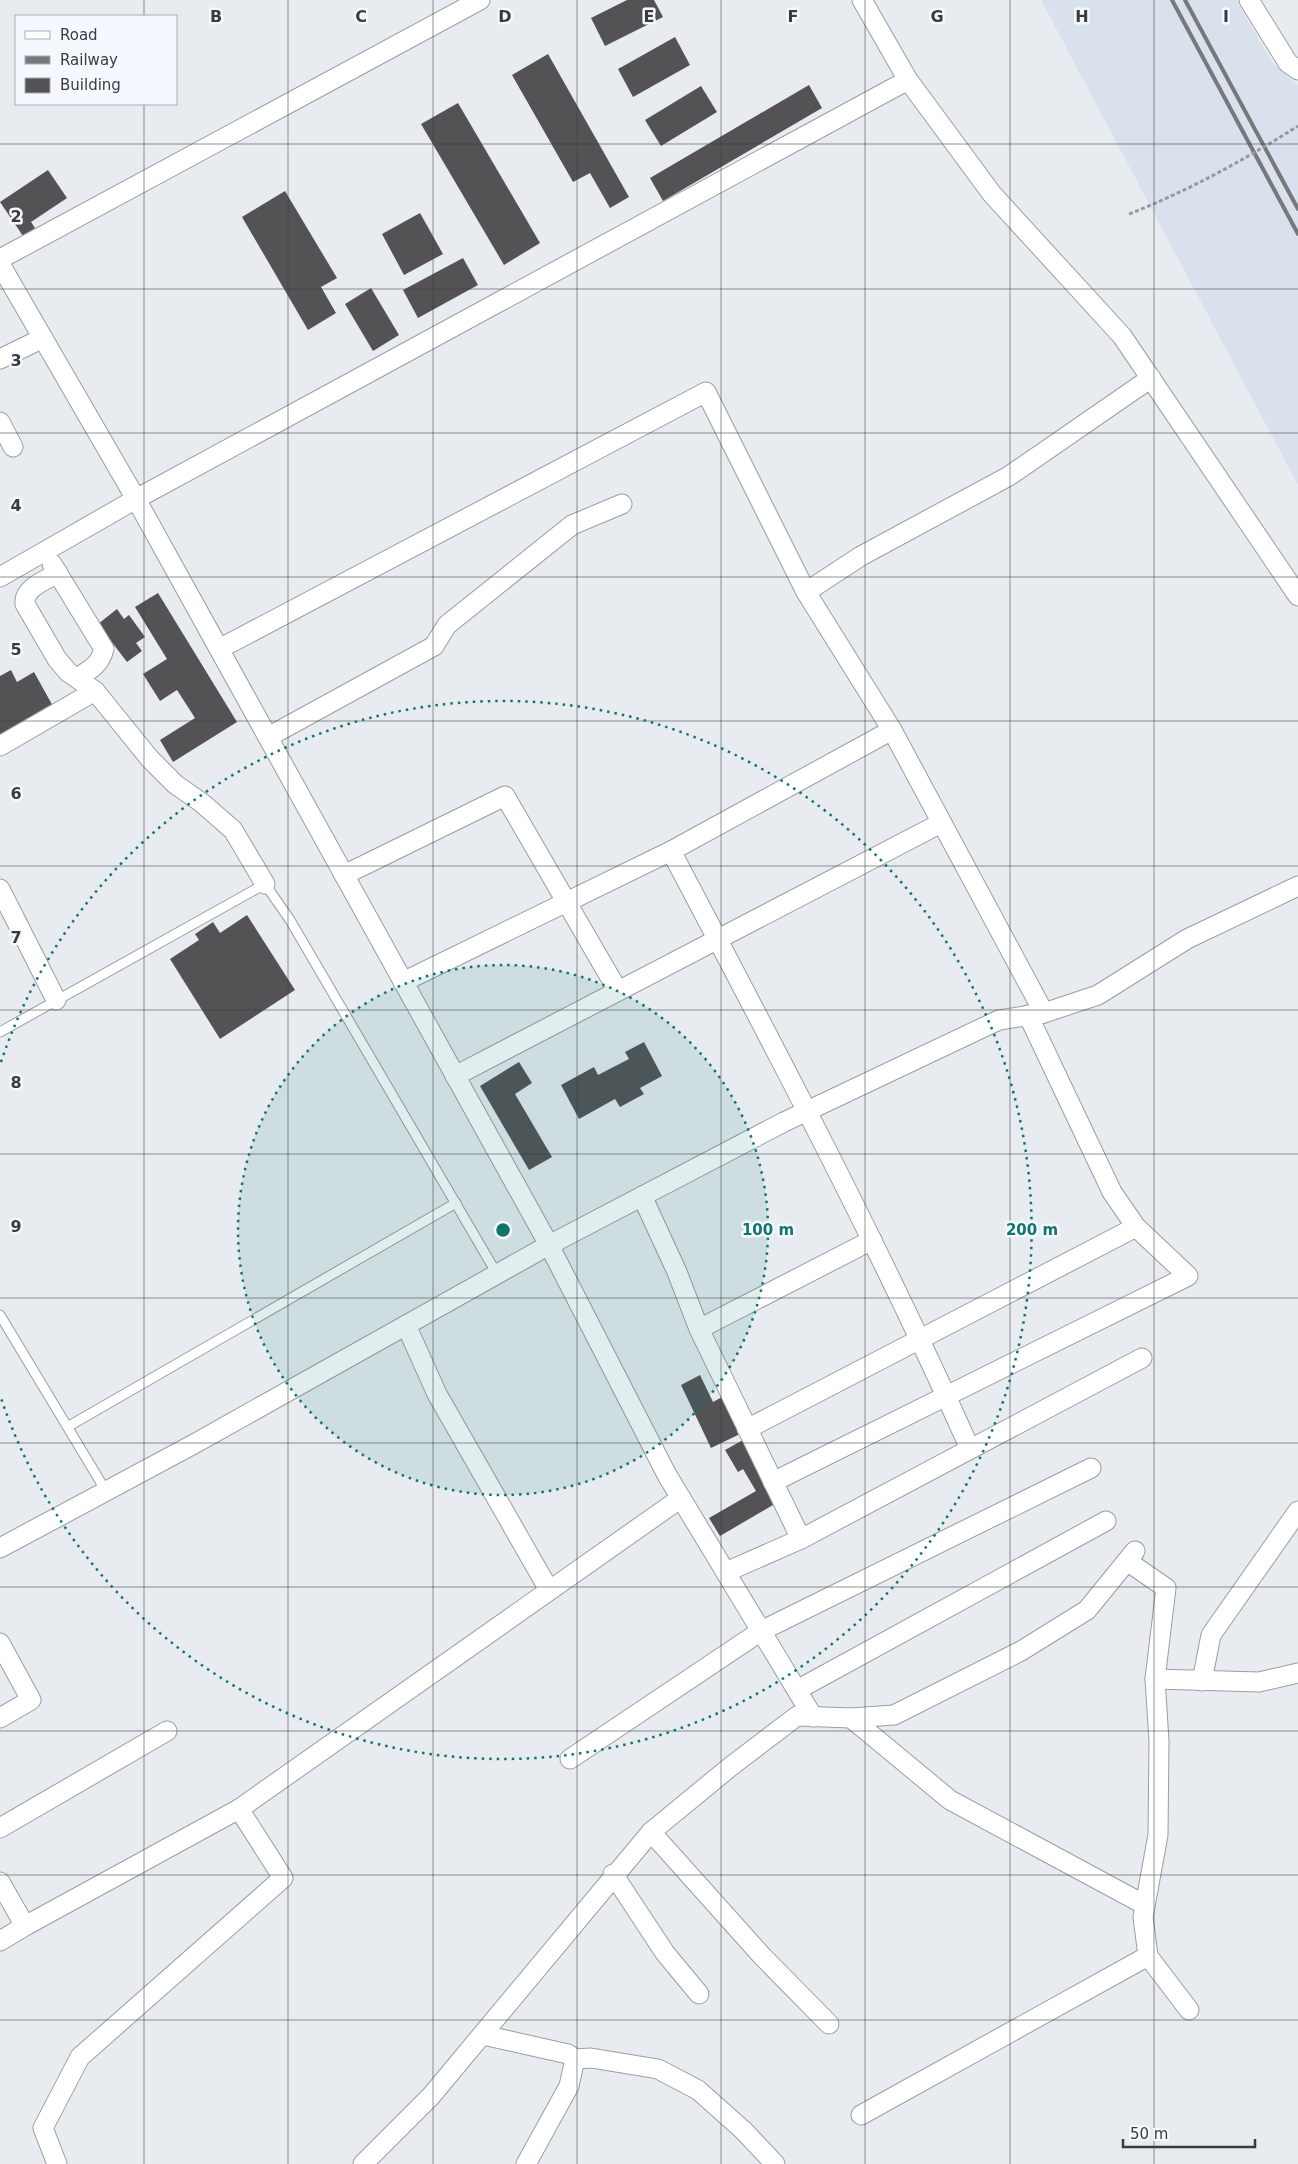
<svg xmlns="http://www.w3.org/2000/svg" width="1298" height="2164" viewBox="0 0 1298 2164" font-family="'DejaVu Sans',sans-serif">
  <rect width="100%" height="100%" fill="#e8ecf1"/>
  <!-- built -->
  <polygon fill="#d9e1ec" points="1041,0 1236,0 1272,62 1298,86 1298,485"/>
  <!-- building -->
  <g fill="#555256">
    <polygon points="627,0 654,0 663,17 605,46 591,18"/>
    <polygon points="675,37 690,65 633,97 618,69"/>
    <polygon points="548,54 629,197 610,208 590,173 573,182 512,75"/>
    <polygon points="809,85 822,108 663,201 650,178"/>
    <polygon points="701,86 717,112 661,146 645,120"/>
    <polygon points="458,103 540,243 504,265 421,124"/>
    <polygon points="48,170 67,198 31,222 35,228 23,236 0,202"/>
    <polygon points="285,191 337,278 321,287 336,313 308,330 242,217"/>
    <polygon points="420,213 443,254 404,275 382,234"/>
    <polygon points="463,258 478,285 418,318 403,290"/>
    <polygon points="371,288 399,335 373,351 345,304"/>
    <polygon points="158,593 237,722 173,762 160,740 195,718 177,690 160,701 143,674 167,659 135,607"/>
    <polygon points="117,609 124,619 129,615 145,637 136,643 142,651 127,662 98,624"/>
    <polygon points="11,670 17,682 34,672 54,708 0,739 0,676"/>
    <polygon points="247,915 295,990 220,1039 170,959 199,940 195,934 213,922 220,933"/>
    <polygon points="644,1042 662,1076 640,1088 644,1094 620,1107 615,1099 579,1119 561,1085 594,1067 598,1075 629,1059 625,1052"/>
    <polygon points="519,1062 532,1083 515,1094 552,1157 529,1170 480,1086"/>
    <polygon points="700,1375 713,1402 722,1397 740,1434 711,1448 681,1385"/>
    <polygon points="743,1440 778,1502 720,1536 709,1518 756,1491 743,1469 738,1472 725,1450"/>
  </g>
  <g fill="none" stroke-linecap="round" stroke-linejoin="round">
    <!-- lane casing -->
    <g stroke="#9a9da2" stroke-width="11">
      <g id="lane">
        <polyline points="0,1032 265,884 290,920 497,1274"/>
        <polyline points="0,1315 106,1491"/>
        <polyline points="69,1426 456,1203"/>
      </g>
    </g>
    <!-- street casing -->
    <g stroke="#9a9da2" stroke-width="21">
      <g id="street">
        <polyline points="862,0 908,80 992,194 1122,336 1298,596"/>
        <polyline points="1249,0 1288,63 1298,70"/>
        <polyline points="0,259 480,0"/>
        <polyline points="0,264 136,499 549,1245 667,1475 813,1717"/>
        <polyline points="0,359 43,338"/>
        <polyline points="0,422 13,447"/>
        <path d="M52 564 104 649C100 665 90 670 77 678"/>
        <path d="M58 573C46 580 23 588 25 604L57 659 68 672 95 691 150 759 175 784 202 803 233 830 265 884"/>
        <polyline points="0,577 136,499 908,80"/>
        <polyline points="219,649 706,392 806,592"/>
        <polyline points="892,730 806,592 861,556 1009,476 1151,378"/>
        <polyline points="268,737 434,646 447,625 572,525 622,504"/>
        <polyline points="0,746 95,691"/>
        <polyline points="344,875 505,796 618,991"/>
        <polyline points="0,889 56,1000"/>
        <polyline points="403,982 671,851"/>
        <polyline points="455,1076 941,823"/>
        <polyline points="642,1196 677,1272 699,1329"/>
        <polyline points="406,1325 437,1394 549,1590"/>
        <polyline points="747,1429 1136,1227 1112,1192 1028,1015"/>
        <path d="M970 1449C879 1245 775 1048 671 851L892 730 1044 1013"/>
        <polyline points="773,1482 1188,1276 1136,1227"/>
        <polyline points="801,1539 1142,1358"/>
        <polyline points="0,1548 194,1444 549,1245 784,1122 999,1020 1044,1013 1098,995 1187,939 1298,886"/>
        <polyline points="1127,1561 1166,1588 1155,1679 1159,1741 1158,1835 1143,1917 1148,1956 1189,2010"/>
        <polyline points="726,1572 801,1539 699,1329 872,1240"/>
        <polyline points="0,1643 31,1700 0,1718"/>
        <polyline points="1155,1679 1259,1682 1298,1673"/>
        <polyline points="1202,1681 1211,1635 1298,1511"/>
        <polyline points="797,1690 1106,1521"/>
        <polyline points="851,1718 950,1800 1145,1905"/>
        <polyline points="570,1759 761,1631 1091,1468"/>
        <polyline points="239,1809 681,1498"/>
        <polyline points="0,1828 167,1731"/>
        <polyline points="651,1832 762,1956 829,2024"/>
        <polyline points="613,1874 665,1953 699,1994"/>
        <polyline points="0,1882 25,1926 0,1941"/>
        <polyline points="25,1926 239,1809 283,1878 80,2057 43,2128 57,2164"/>
        <polyline points="483,2035 568,2054 575,2059 569,2086 526,2164"/>
        <polyline points="575,2059 591,2058 658,2069 698,2090 744,2131 775,2164"/>
        <polyline points="861,2115 1148,1956"/>
        <polyline points="363,2164 431,2096 651,1832 730,1767 797,1716 851,1718 894,1715 1021,1651 1087,1610 1135,1551"/>
      </g>
    </g>
    <!-- lane -->
    <use href="#lane" stroke="#fff" stroke-width="9"/>
    <!-- street -->
    <use href="#street" stroke="#fff" stroke-width="19"/>
    <!-- rail -->
    <g stroke="#76787b" stroke-width="4">
      <polyline points="1172,0 1298,234"/>
      <polyline points="1185,0 1298,209"/>
    </g>
    <!-- path-bridge -->
    <path stroke="#97999d" stroke-width="3" stroke-dasharray="4 2.5" stroke-linecap="butt" d="M1129 214C1188 191 1244 160 1298 126"/>
  </g>
  <!-- grid -->
  <path fill="none" stroke="#3a3b3d" stroke-width="1" stroke-opacity="0.55" d="M144 0V16M288 0V2164M433 0V2164M577 0V2164M721 0V2164M865 0V2164M1010 0V2164M1154 0V2164M144 104V2164M0 144H1298M0 289H1298M0 433H1298M0 577H1298M0 721H1298M0 866H1298M0 1010H1298M0 1154H1298M0 1298H1298M0 1443H1298M0 1587H1298M0 1731H1298M0 1875H1298M0 2020H1298"/>
  <!-- distance rings -->
  <circle cx="503" cy="1230" r="265" fill="#0f766e" fill-opacity=".12"/>
  <g fill="none" stroke="#0f766e" stroke-width="2.5" stroke-dasharray="2.5 5">
    <circle cx="503" cy="1230" r="265"/>
    <path d="M1 1062A529 529 0 1 1 1 1398"/>
  </g>
  <g font-size="16" text-anchor="middle" font-weight="bold" fill="#3a3b3d" stroke="#f5f9ff" stroke-width="5" stroke-linejoin="round" paint-order="stroke">
    <text x="216" y="22">B</text>
    <text x="361" y="22">C</text>
    <text x="505" y="22">D</text>
    <text x="649" y="22">E</text>
    <text x="793" y="22">F</text>
    <text x="937" y="22">G</text>
    <text x="1082" y="22">H</text>
    <text x="1226" y="22">I</text>
    <text x="16" y="222">2</text>
    <text x="16" y="366">3</text>
    <text x="16" y="511">4</text>
    <text x="16" y="655">5</text>
    <text x="16" y="799">6</text>
    <text x="16" y="943">7</text>
    <text x="16" y="1088">8</text>
    <text x="16" y="1232">9</text>
  </g>
  <circle cx="503" cy="1230" r="8" fill="#0f766e" stroke="#f5f9ff" stroke-width="2.5"/>
  <g font-size="15" text-anchor="middle" font-weight="bold" fill="#0f766e" stroke="#f5f9ff" stroke-width="5" stroke-linejoin="round" paint-order="stroke">
    <text x="768" y="1235">100 m</text>
    <text x="1032" y="1235">200 m</text>
  </g>
  <!-- legend -->
  <rect x="15" y="15" width="162" height="90" fill="#f5f9ff" stroke="#aaadb1"/>
  <rect x="25" y="31" width="25" height="8" fill="#ffffff" stroke="#aaadb1"/>
  <text x="60" y="40" font-size="15" fill="#3a3b3d">Road</text>
  <rect x="25" y="56" width="25" height="8" fill="#76787b" stroke="#aaadb1"/>
  <text x="60" y="65" font-size="15" fill="#3a3b3d">Railway</text>
  <rect x="25" y="78" width="25" height="15" fill="#555256" stroke="#aaadb1"/>
  <text x="60" y="90" font-size="15" fill="#3a3b3d">Building</text>
  <!-- scale -->
  <path d="M1123 2139v8h132v-8" fill="none" stroke="#3a3b3d" stroke-width="2.5"/>
  <text x="1130" y="2139" font-size="15" fill="#3a3b3d" stroke="#f5f9ff" stroke-width="4" paint-order="stroke">50 m</text>
</svg>
